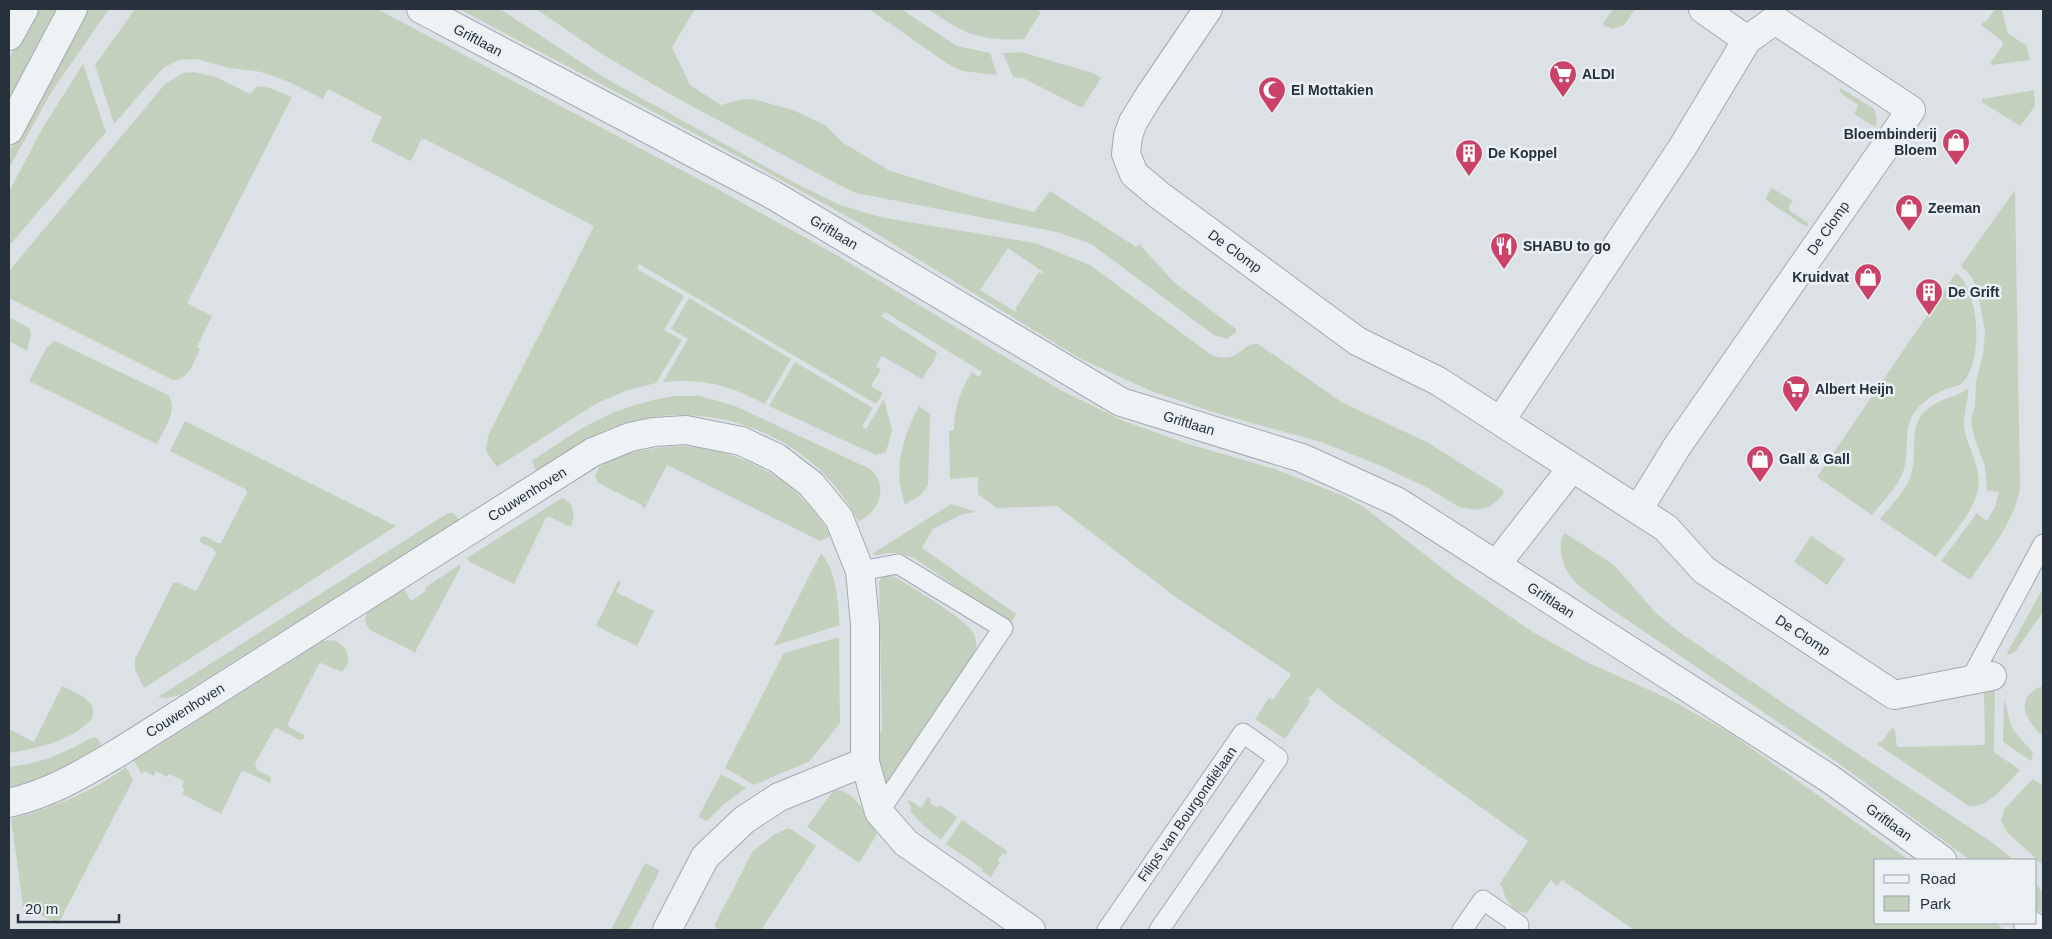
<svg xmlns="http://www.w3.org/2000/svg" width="2052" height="939" viewBox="0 0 2052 939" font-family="Helvetica,sans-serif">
  <rect width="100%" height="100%" fill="#dce1e6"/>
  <!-- green -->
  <g fill="#c4d0be" fill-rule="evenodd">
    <polygon points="34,9 61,9 9,107 9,58"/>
    <polygon points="84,9 109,9 52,91 9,168 9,151"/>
    <path d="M135 9H377L721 191 833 253 1060 390 1124 421 1188 444 1275 469 1344 496 1365 508 1455 578 1531 631 1587 662 1669 699 1730 733 1909 860H1876V923H1995L2005 930H1634L1562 880 1557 886 1551 880 1527 913C1512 913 1505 899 1502 886L1499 885 1528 841 1333 701 1318 688 1308 699 1310 702 1285 739 1255 719 1269 698 1273 700 1291 674 1174 596 1057 506 997 508 978 494V477L950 479 949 431 954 430C955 406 959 393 972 372L979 377 982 372 885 312 881 316 937 352 935 359 922 379 882 356 876 367 881 369 871 386 883 393 876 404 639 264 637 269 684 296 664 330 682 340 656 383 628 390 597 403 497 467 486 451 488 436 594 226 425 139 421 140 411 161 408 160 371 141 382 117 328 89 323 99 289 82 261 72 230 68 196 59 179 60 163 68 114 124 95 65Z"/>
    <path d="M459 9H500L605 78 797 184 840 205 880 217 1035 243 1090 265 1210 354C1238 367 1240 342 1258 344L1343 403 1427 442 1503 490 1504 493 1496 502 1488 507 1478 510 1459 507 1428 488 1381 466 1321 442 1216 413 1151 391 1081 359 859 223 758 167ZM1008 248 1043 272 1042 274 1039 272 1015 309 1017 310 1016 312 980 290Z"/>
    <polygon points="536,9 695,9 672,47 690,85 721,105 739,100 753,99 793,110 825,125 843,143 890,171 976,197 1034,212 1050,191 1136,247 1139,244 1175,283 1236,329 1236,332 1227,339 1214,335 1091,244 1057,232 856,193 841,186 673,96 602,54"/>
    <polygon points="869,9 901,9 957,46 990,53 997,75 963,71 951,66"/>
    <path d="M928 9H1036L1041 12 1024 39C982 42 962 33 928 9Z"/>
    <polygon points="1613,9 1627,10 1635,9 1624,25 1613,29 1604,26 1603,23"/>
    <polygon points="1995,9 2002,9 2008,34 2026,45 2030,60 1991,65 1991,62 2003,45 2002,41 1981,25 1984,21 1986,22"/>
    <polygon points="1021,52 1093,73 1101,78 1082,108 1023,78 1013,77 1003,53"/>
    <polygon points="83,64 106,132 9,246 9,192 42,129"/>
    <path d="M193 72 216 77 250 94 257 86 270 88 292 97 187 303 212 316 197 347 200 349C194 361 189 380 173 380L9 298V271L165 84 183 73Z"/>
    <polygon points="1841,88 1874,109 1877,120 1875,127 1854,114 1858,105 1839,92"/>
    <polygon points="2034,90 2035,106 2020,126 1982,102 1982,99"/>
    <polygon points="1772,188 1793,201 1789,206 1789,210 1808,223 1808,226 1805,226 1766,200 1766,197"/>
    <path d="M2015 190 2020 487C2015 522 1989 551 1970 580L1941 561 1977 513 1987 521 1995 507 1999 492 1987 491 1985 466 1974 437 1971 419 1975 405 1976 382 1983 355 1985 331 1977 288 1971 276 1961 266Z"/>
    <path d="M1956 273C1980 290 1984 363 1962 383 1957 387 1950 387 1944 390 1932 395 1919 404 1912 416 1903 434 1910 453 1903 472 1897 488 1883 501 1872 515L1817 477Z"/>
    <path d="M689 298 791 359 765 404C730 385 702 378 663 382L688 339 671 329Z"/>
    <polygon points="9,317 29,328 31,334 27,351 9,341"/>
    <path d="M55 341 168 395C179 410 163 430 157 444L29 381 47 347Z"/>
    <polygon points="795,362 873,408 862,426 866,429 884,399 892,430 886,452 876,455 769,406"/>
    <path d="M1968 389C1969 401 1963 414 1964 427 1966 443 1976 458 1978 474 1984 503 1952 534 1936 557L1880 519C1890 506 1906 491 1911 475 1918 455 1908 429 1924 412 1937 399 1954 398 1968 389Z"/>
    <path d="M676 396H700L735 406 870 469C889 485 880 513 858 521 817 440 720 399 633 421 597 429 566 452 536 471L532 461C582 427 614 405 676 396Z"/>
    <path d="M919 406 930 414 928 485 921 495 905 504C892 470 903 437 919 406Z"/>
    <polygon points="185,421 396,526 144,688 135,669 135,659 173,583 177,582 195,591 197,590 216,553 214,549 200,542 200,538 204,536 218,543 221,543 247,493 245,489 170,451"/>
    <path d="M680 446C743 449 799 481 831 536L820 541 667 465 644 509 642 505 598 483 595 477 599 467C623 452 652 447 680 446Z"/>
    <path d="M562 498C574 503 576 514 571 526H568L550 517 546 518 514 584 470 562 467 558Z"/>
    <path d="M951 504 976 512 963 514 933 529 922 548 1016 614 1010 624 914 558C906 555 898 552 888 553 882 554 878 556 872 554Z"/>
    <polygon points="448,513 453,513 459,520 180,695 167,698 158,697"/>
    <path d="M1565 533 1614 565 1656 613 1679 632 1864 758 1990 841 2014 860H1970L1834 760 1605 605C1585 590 1564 579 1561 552 1560 544 1560 538 1565 533Z"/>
    <polygon points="1811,536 1845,559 1827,585 1794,562"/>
    <path d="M821 553C838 574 837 599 840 625L774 646Z"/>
    <path d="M459 565 461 567 414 654 413 651 370 630C365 624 364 619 367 612L404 589 411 601 426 591 425 588Z"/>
    <path d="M891 575C906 583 965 619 972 631 978 640 977 648 974 657L885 784 880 780 877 736 882 730 879 582 882 576Z"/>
    <polygon points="618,581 621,582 616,592 654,611 637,646 596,626"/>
    <polygon points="2043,588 2043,612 2015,652 2008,655 2007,653"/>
    <polygon points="839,637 840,723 810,761 754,785 725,768 784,653"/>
    <path d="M333 640C344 644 349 651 348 663L342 672 321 663 319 664 288 723 289 727 304 735V739L300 740 277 728 274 729 255 764 257 770 271 777 270 783 244 771 241 772 221 814 182 794 185 789 182 787 184 781 169 774 167 777 156 771 154 776 144 771 142 774 134 761 323 641Z"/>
    <path d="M62 686C76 693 99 700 92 719 71 741 38 748 9 753V729L34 742Z"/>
    <path d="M2043 686V736C2025 721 2013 696 2043 686Z"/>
    <path d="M1995 687 1994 752 2020 770C2007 783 1988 809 1969 806L1877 744 1879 742H1882L1891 729 1893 728C1898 733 1894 741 1898 747L1985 745 1984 691Z"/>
    <path d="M2004 698C2007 709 2009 723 2015 732 2021 740 2028 745 2033 754L2031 761 2003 742Z"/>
    <path d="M96 737 102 745C72 763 44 781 9 787V767C45 762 60 755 91 738Z"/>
    <path d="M126 767 133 780 58 924 23 906 11 819C56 806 88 794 126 767Z"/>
    <polygon points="721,774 746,788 724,804 707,821 698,817"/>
    <polygon points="2033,779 2043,786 2043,865 2006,831 2001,820 2005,808"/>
    <path d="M839 790C860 796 866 817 877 834L859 863 807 827 833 791Z"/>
    <polygon points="928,797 931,799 930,803 938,808 940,805 957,817 941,840 922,824 910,811 912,808 907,802 909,800 921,808"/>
    <polygon points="962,820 1007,851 1006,855 1003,853 998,860 1000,862 991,877 982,871 983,869 946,844"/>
    <polygon points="789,828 816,846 761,930 720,930 714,926 753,851 775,834"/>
    <polygon points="645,863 660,870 629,930 611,930"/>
    <polygon points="2036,884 2043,893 2043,914 2036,909"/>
  </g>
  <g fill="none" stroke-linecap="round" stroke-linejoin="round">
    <!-- service casing -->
    <g stroke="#a2a9b0" stroke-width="21">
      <g id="service">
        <polyline points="860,571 898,564 1003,628 879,812"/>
        <polyline points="1969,682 2043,544"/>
        <polyline points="1107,930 1243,733 1278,758 1159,930"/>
        <polyline points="1462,930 1483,900 1519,925 1515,930"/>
      </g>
    </g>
    <!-- minor casing -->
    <g stroke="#a2a9b0" stroke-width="30">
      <g id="minor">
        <polyline points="1208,9 1149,96 1133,122 1128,136 1126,154 1134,174 1159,195 1357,341 1438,381 1666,528 1704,570 1894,695 1992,676"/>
        <polyline points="1703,9 1747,40"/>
        <polyline points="1501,420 1682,148 1747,40 1775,20 1911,110 1678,445 1638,510"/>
        <polyline points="1496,565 1571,469"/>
        <path d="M9 803C54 792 82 774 121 751L593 452 630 437 654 432 686 430 741 441 777 458 811 484 839 518 860 571 865 624V762L879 812 906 843 1031 930"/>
        <polyline points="667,930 705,857 744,820 779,797 865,762"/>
      </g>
    </g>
    <!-- tertiary casing -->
    <g stroke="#a2a9b0" stroke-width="30">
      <g id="tertiary">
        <polyline points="421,9 773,195 1121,402 1302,458 1398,502 1830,779 1942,860"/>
        <polyline points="9,36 24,9"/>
        <polyline points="9,130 73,9"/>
        <polyline points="2028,923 2038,930"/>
      </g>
    </g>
    <!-- service -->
    <use href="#service" stroke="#eff2f5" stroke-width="19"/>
    <!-- minor -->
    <use href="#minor" stroke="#eff2f5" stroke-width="28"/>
    <!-- tertiary -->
    <use href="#tertiary" stroke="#eff2f5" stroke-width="28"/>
  </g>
  <!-- icons -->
  <defs>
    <g id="supermarket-pin" transform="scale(1.4375)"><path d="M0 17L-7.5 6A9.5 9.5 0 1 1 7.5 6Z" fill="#ca4268" stroke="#ebf0f4"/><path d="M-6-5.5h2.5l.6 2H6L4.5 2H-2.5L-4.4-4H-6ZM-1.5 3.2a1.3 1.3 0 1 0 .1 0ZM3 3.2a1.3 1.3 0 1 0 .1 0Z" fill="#fff"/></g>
    <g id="mosque-pin" transform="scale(1.4375)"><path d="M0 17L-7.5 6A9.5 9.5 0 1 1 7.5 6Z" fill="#ca4268" stroke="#ebf0f4"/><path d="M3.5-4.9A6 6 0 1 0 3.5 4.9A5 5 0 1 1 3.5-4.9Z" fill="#fff"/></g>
    <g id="shop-pin" transform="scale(1.4375)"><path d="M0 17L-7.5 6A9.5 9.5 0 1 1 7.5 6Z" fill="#ca4268" stroke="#ebf0f4"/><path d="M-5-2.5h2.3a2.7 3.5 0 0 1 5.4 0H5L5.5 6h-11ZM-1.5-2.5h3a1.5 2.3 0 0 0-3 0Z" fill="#fff"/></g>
    <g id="building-pin" transform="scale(1.4375)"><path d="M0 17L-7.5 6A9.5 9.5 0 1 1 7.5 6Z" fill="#ca4268" stroke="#ebf0f4"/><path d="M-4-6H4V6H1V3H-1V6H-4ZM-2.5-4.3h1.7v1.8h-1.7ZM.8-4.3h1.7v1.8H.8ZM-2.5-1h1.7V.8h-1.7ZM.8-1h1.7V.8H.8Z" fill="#fff"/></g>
    <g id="restaurant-pin" transform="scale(1.4375)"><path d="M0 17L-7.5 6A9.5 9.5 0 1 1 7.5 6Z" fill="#ca4268" stroke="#ebf0f4"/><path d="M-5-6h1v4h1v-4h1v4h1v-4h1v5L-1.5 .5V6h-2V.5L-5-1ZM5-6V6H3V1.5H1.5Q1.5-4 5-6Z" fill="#fff"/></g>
  </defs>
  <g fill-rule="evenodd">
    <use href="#supermarket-pin" x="1563" y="74"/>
    <use href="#mosque-pin" x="1272" y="90"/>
    <use href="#shop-pin" x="1956" y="142"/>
    <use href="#building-pin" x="1469" y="153"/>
    <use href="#shop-pin" x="1909" y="208"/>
    <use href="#restaurant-pin" x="1504" y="246"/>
    <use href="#shop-pin" x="1868" y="277"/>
    <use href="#building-pin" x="1929" y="292"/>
    <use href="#supermarket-pin" x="1796" y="389"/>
    <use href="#shop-pin" x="1760" y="459"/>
  </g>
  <g text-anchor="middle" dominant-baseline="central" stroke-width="5" stroke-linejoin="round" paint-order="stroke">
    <!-- street labels -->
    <g font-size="14" fill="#26313c" stroke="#ebf0f4">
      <text transform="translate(478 40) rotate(28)">Griftlaan</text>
      <text transform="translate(1828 228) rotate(-55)">De Clomp</text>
      <text transform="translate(834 232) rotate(31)">Griftlaan</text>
      <text transform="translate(1235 251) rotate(36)">De Clomp</text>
      <text transform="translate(1189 423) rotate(17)">Griftlaan</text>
      <text transform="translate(527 494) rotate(-32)">Couwenhoven</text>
      <text transform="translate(1551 600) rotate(33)">Griftlaan</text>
      <text transform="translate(1803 635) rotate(33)">De Clomp</text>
      <text transform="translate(185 710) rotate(-32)">Couwenhoven</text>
      <text transform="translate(1187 814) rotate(-55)">Filips van Bourgondiëlaan</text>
      <text transform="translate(1889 822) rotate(36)">Griftlaan</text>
    </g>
    <!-- poi labels -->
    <g font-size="14" font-weight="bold" fill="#26313c" stroke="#ebf0f4" text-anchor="start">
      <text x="1582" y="74">ALDI</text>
      <text x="1291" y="90">El Mottakien</text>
      <text x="1937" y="134" text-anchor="end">Bloembinderij<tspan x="1937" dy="16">Bloem</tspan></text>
      <text x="1488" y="153">De Koppel</text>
      <text x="1928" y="208">Zeeman</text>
      <text x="1523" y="246">SHABU to go</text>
      <text x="1849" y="277" text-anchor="end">Kruidvat</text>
      <text x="1948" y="292">De Grift</text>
      <text x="1815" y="389">Albert Heijn</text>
      <text x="1779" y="459">Gall &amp; Gall</text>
    </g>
  </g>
  <!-- border -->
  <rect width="2052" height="939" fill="none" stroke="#26313c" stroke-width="20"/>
  <!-- legend -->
  <rect x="1874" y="859" width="162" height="65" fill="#ebf0f4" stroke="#9ca4aa"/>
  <rect x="1884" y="875" width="25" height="8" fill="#eff2f5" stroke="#9ca4aa"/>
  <text x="1920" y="884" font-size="15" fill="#26313c">Road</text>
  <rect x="1884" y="896" width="25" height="15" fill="#c4d0be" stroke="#9ca4aa"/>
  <text x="1920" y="909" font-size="15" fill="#26313c">Park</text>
  <!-- scale -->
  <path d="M18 914v8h101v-8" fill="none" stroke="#26313c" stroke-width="2.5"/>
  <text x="25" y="914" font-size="15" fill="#26313c" stroke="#ebf0f4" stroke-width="4" paint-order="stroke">20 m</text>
</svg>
